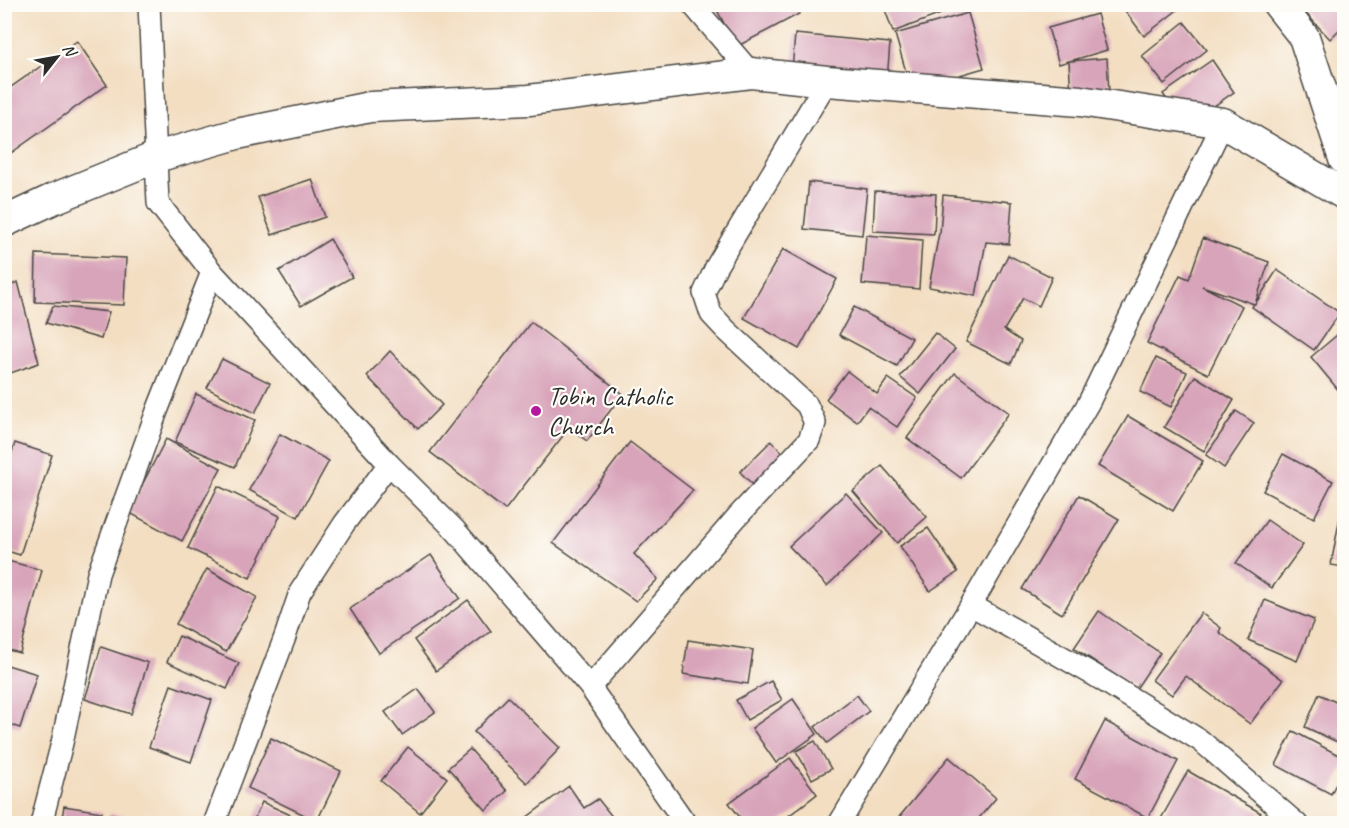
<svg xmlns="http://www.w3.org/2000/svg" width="1349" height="828" viewBox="0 0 1349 828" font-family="Caveat,sans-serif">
  <rect width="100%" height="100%" fill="#fdfcf7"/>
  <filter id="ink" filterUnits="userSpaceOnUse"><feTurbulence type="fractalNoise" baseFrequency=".0167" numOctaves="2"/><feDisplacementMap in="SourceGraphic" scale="12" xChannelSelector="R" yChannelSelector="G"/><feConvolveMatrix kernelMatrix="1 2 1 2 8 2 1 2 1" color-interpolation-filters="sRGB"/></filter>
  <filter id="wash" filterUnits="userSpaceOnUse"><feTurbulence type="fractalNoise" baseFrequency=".008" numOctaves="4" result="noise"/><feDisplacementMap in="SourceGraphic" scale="24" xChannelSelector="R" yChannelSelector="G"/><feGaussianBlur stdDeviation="1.35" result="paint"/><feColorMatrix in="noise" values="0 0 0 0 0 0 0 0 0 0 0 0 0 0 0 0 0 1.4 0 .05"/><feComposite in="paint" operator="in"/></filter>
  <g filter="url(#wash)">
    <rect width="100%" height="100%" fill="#f3dec2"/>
    <g id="blocks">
      <!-- building -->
      <g fill="#d8a4ba">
        <polygon points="714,4 794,4 799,14 736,47"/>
        <polygon points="883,4 965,4 965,5 893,32"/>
        <polygon points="1120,4 1185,4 1144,36"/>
        <polygon points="1297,4 1344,4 1344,25 1330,39"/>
        <polygon points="968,13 984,68 911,89 895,34"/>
        <polygon points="1097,14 1107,50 1070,61 1107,58 1110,110 1072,112 1069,61 1059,64 1048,28"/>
        <polygon points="1184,22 1207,50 1164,84 1142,56"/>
        <polygon points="795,34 890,43 887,80 792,71"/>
        <polygon points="77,41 107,85 11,153 4,144 4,92"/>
        <polygon points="1212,60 1234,92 1185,126 1163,94"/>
        <polygon points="312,179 325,217 272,235 258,197"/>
        <polygon points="809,182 867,189 862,235 804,229"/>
        <polygon points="875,191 936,194 934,234 873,231"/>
        <polygon points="943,195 1012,202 1009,244 986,242 976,296 929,287 939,233 940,233"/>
        <polygon points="866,235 922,240 919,289 862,284"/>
        <polygon points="1203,238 1269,262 1255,304 1277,270 1340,313 1314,350 1252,307 1254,304 1202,286 1242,306 1208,374 1147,343 1180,275 1189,279"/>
        <polygon points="330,239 352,277 301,306 279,271"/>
        <polygon points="783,249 837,279 799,349 744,318"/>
        <polygon points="36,254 126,258 124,305 35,302"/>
        <polygon points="1008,255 1052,277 1039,306 1023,298 1004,330 1021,341 1011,364 966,342"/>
        <polygon points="18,282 39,363 5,375 5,288"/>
        <polygon points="53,306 109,312 101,339 46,323"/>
        <polygon points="854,307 912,338 897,366 839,335"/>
        <polygon points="531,322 623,394 587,441 569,428 505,510 430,452"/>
        <polygon points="1344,329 1344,397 1311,357"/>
        <polygon points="935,333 955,349 920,394 900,377"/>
        <polygon points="390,351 442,405 418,429 367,376"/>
        <polygon points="1156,358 1187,372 1171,407 1140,392"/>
        <polygon points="222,359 270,383 255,413 207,388"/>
        <polygon points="847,371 877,394 888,378 917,398 897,427 868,407 857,422 826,399"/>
        <polygon points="955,373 1009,413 961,478 907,438"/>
        <polygon points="1195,376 1234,400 1204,451 1164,427"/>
        <polygon points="196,394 255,420 235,467 175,442"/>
        <polygon points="1236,411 1254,423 1224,468 1206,455"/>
        <polygon points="1128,416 1203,461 1173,511 1098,466"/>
        <polygon points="280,434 329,461 298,517 249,490"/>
        <polygon points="166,439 221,468 182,541 128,512"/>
        <polygon points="771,441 796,466 764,496 740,472"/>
        <polygon points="630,442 693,490 634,554 658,579 636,601 553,543"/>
        <polygon points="15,443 52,455 20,555 4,550 4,476"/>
        <polygon points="1283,454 1333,481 1314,518 1263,491"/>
        <polygon points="882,466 927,517 897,543 853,491"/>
        <polygon points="218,486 280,516 250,578 188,548"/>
        <polygon points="846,493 883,533 827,586 789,546"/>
        <polygon points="1079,495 1119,519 1062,614 1022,589"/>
        <polygon points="1341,511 1344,511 1344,567 1331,565"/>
        <polygon points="1267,520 1303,545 1272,588 1236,563"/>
        <polygon points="928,528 958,572 930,591 900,546"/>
        <polygon points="431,555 460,598 379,653 350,609"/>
        <polygon points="4,560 42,570 20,653 4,649"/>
        <polygon points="207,569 257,597 226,652 176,624"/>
        <polygon points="468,600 491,631 436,671 414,640"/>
        <polygon points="1265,600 1314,620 1297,661 1248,640"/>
        <polygon points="1099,611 1160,653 1136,689 1074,648"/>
        <polygon points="1201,613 1221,628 1219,632 1283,680 1250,724 1186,676 1172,695 1152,680"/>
        <polygon points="179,636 239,663 227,689 167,662"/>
        <polygon points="688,640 753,650 748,684 683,674"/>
        <polygon points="101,647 148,663 131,714 85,699"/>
        <polygon points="4,664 37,674 20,728 4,723"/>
        <polygon points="771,681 782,700 747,720 736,700"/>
        <polygon points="171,685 212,700 191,762 149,747"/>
        <polygon points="418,689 435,712 402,735 385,712"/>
        <polygon points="1319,694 1344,706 1344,745 1305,727"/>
        <polygon points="857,695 869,711 827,743 815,727"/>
        <polygon points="508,697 560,748 527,783 474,732"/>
        <polygon points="793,699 817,734 776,763 752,728"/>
        <polygon points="1105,721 1178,761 1148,818 1075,779"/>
        <polygon points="1293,731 1344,758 1344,767 1331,794 1276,765"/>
        <polygon points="271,738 341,771 317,821 248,788"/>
        <polygon points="815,741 831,769 812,779 796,751"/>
        <polygon points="408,747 447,778 420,813 381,781"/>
        <polygon points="470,749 507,791 486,810 448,768"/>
        <polygon points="949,757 996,798 974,824 897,824 895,822"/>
        <polygon points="790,758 817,794 778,824 745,824 729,803"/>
        <polygon points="1188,771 1261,813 1250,824 1158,824"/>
        <polygon points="569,786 584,808 598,799 618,824 530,824 526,818"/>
        <polygon points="262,802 304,821 303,824 252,824"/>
        <polygon points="64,806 102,812 100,824 61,824"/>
        <polygon points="110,814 160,822 160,824 109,824"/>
      </g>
    </g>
  </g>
  <g filter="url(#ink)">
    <use href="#blocks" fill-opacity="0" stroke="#494642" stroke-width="1.5"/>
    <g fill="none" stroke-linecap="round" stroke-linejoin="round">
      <!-- minor casing -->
      <g stroke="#494642" stroke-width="24">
        <g id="minor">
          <polyline points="149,4 158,203 212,272 389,464 455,530 590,687 686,824"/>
          <polyline points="692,4 751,73"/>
          <polyline points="971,605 1094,675 1201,741 1297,824"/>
          <polyline points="590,687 737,517 809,440 815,423 807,405 726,330 711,314 704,293 716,267 827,81"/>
          <polyline points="41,824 62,743 98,574 157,411 212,272"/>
          <polyline points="214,824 285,637 300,592 344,524 389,464"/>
          <polyline points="839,824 971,605 1089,402 1223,123"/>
        </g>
      </g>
      <!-- secondary casing -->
      <g stroke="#494642" stroke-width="33">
        <g id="secondary">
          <polyline points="1278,4 1304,37 1344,159"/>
          <polyline points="4,222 53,199 156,157 237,134 370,107 529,100 751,73 827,81 1080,101 1223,123 1344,194"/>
        </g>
      </g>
      <!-- minor -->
      <use href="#minor" stroke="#fff" stroke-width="21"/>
      <!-- secondary -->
      <use href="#secondary" stroke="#fff" stroke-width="30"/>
    </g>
  </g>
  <!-- markers -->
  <circle fill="#b5179e" stroke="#fdfcf7" stroke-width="2" cx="536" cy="411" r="6"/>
  <g text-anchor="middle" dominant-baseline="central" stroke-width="4.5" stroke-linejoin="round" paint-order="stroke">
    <!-- poi labels -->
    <g font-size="26" fill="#2b2b2b" stroke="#fdfcf7" text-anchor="start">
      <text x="548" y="396">Tobin Catholic<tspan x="548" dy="30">Church</tspan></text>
    </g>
  </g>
  <!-- margin -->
  <rect width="1349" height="828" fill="none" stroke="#fdfcf7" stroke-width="24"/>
  <!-- north arrow -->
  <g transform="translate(57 57) rotate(59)" stroke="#fdfcf7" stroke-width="4.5" paint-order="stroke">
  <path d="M0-4.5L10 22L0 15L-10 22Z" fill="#2b2b2b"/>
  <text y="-9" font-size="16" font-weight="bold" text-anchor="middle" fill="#2b2b2b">N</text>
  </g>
</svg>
